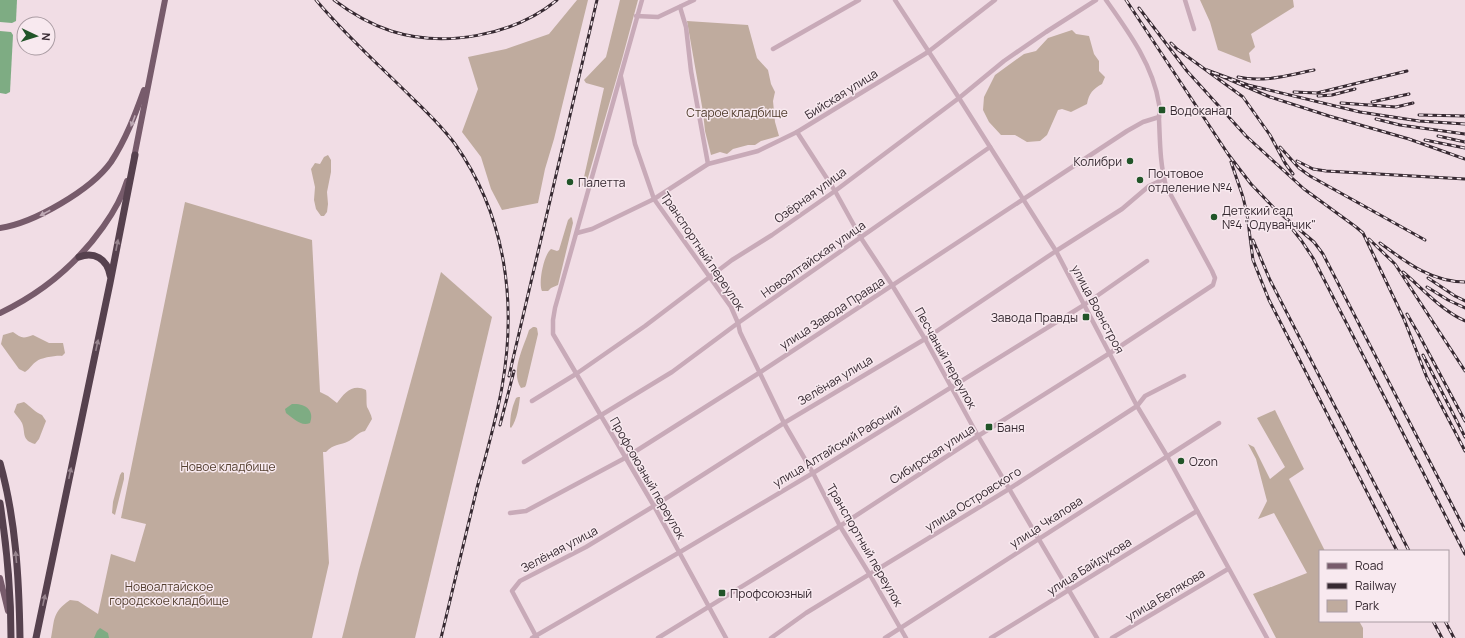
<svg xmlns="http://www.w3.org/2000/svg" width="1465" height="638" viewBox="0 0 1465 638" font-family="Manrope,sans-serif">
  <rect width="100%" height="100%" fill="#f1dde5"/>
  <!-- green -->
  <g fill="#bfab9e">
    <polygon points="577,0 588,0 554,139 545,169 538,203 502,210 491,189 481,157 462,132 478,89 468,57 506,49 549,34"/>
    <polygon points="620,0 638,0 621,63 587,181 582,186 604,88 586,83 584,80 606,57"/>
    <polygon points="1200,0 1293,0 1294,7 1251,34 1255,47 1249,53 1251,63 1218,50 1210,22"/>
    <polygon points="687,21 748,25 757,58 768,70 771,84 775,92 773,101 775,122 779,136 761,141 755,145 748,145 733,149 727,154 720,152 711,155 705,131 703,112"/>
    <path d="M1072 30 1076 34 1089 36 1094 54 1099 61V71L1105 77 1102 84C1093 89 1089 93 1087 104L1071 112 1062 109 1058 110 1047 135 1040 141 1027 142 1015 135H1001L989 122 983 110 984 97 995 75 1024 54 1036 51 1048 38Z"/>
    <polygon points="328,155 331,160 331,172 327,192 328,204 327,212 324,216 321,216 316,209 314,200 315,187 311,169 315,163 320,164 324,157"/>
    <path d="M185 202 312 240 320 392 328 396 337 403C344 393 353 383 366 390 367 395 366 402 367 407 369 411 371 414 372 419L365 431C357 433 356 437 349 441 340 446 334 443 326 452H323L329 563 312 638H51C55 618 52 613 70 600L78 601 98 614 111 554 135 562 146 524 121 518Z"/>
    <path d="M571 217 572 218 573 223 558 285 551 288 548 291H542C538 283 544 254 551 249L557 251 559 250 568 220Z"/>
    <polygon points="441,272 492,317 415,638 342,638 359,570"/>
    <path d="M533 327H535L537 328 538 334 526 385 525 387 521 388C510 371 524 347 529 330Z"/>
    <path d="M13 332C21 338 23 339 33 335L49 343H63L65 353 62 356C58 355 40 358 37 361 32 364 30 369 25 372L19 369 1 344 3 335Z"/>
    <path d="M518 397H520C519 406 517 420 511 428L510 427C510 416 512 407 516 398Z"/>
    <path d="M24 402C31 407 35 412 42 415L46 421 39 439 35 444C21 440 26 433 22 423 20 419 16 415 14 412L17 404Z"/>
    <polygon points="1275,410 1304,469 1289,479 1325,551 1320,551 1320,621 1359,621 1363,628 1363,638 1276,638 1253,594 1307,573 1274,513 1258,519 1267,501 1256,459 1248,444 1254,447 1270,479 1285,467 1257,418"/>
    <polygon points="122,472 124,473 124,479 115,515 112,513 113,502 120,475"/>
  </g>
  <!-- water -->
  <g fill="#7eac83">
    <polygon points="0,0 17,0 16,21 12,23 0,22"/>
    <polygon points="0,31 11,32 13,35 10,92 6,94 0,93"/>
    <path d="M292 404C305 403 315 410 310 423 301 427 293 418 286 413L285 409Z"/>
    <polygon points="100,628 108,633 109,638 94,638 97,631"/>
  </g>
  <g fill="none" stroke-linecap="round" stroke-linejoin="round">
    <!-- minor -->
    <g stroke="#c8aab8" stroke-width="4.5">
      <polyline points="642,0 555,308 553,320 553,334 654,506 726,638"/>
      <polyline points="895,0 959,98 1056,251 1137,406 1167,456 1267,638"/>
      <polyline points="1185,0 1194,29"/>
      <polyline points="680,7 686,27 691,71 708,164"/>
      <polyline points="636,16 658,17 694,0"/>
      <polyline points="773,49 859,0"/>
      <polyline points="621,77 635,144 654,199 731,307 738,323 740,332 784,423 813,473 840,526 870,575 906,638"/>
      <polyline points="797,132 835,191 861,238 892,285 925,339 978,436 1097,638"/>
      <polyline points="577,233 592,229 654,199 708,164 758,151 797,132 928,52 995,0"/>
      <polyline points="532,401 576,374 645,326 732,260 772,235 835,191 959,98 1004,61 1046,32 1096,0"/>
      <polyline points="524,462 672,372 738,323 990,147"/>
      <polyline points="510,513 526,511 625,458 759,373 1127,131 1143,122 1159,117"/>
      <polyline points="532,638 680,552 813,473 1084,305 1147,261"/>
      <polyline points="537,638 512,591 520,581 586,547 654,506 784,423 925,339 1056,251 1122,209 1149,186 1164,179"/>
      <path d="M658 638 840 526 978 436 1110 353 1213 285 1215 278 1212 271 1166 186C1160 165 1160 141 1159 119 1159 114 1160 109 1159 104 1153 65 1128 31 1106 0"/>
      <polyline points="771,638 806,613 1009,489 1137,406 1145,396 1184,376"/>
      <polyline points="885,638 1219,423"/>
      <polyline points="991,638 1197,511"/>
      <polyline points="1112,638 1228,569"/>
    </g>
    <!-- major -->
    <g stroke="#775b6b" stroke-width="6">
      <polyline points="134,158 165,0"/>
      <path d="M0 228C34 223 91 190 111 162 126 139 135 115 144 90"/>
      <path d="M0 313C42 293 76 265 103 227 113 213 122 198 127 181"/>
      <polyline points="0,578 8,611"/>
    </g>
    <!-- highway -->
    <g stroke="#56414e" stroke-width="7">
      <path d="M79 257C94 251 107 259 110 275"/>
      <path d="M0 463C16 520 19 579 20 638"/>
      <path d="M0 503C7 548 11 592 11 638"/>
      <polyline points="36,638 110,283 135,155"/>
    </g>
    <!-- rail casing -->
    <g stroke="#362931" stroke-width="3">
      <g id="rail">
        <path d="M316 0C341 30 370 57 398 84 418 104 439 122 455 144 506 216 517 302 502 387 496 421 486 455 477 488 465 538 453 588 441 638"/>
        <path d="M334 0C351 13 370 24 391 31 444 48 513 36 557 0"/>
        <polyline points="1126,0 1228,154 1251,184 1275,209 1314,242 1323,254 1465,530"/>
        <polyline points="1139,8 1187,71 1246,136 1304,189 1356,227 1363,233 1404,319 1427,378 1465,451"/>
        <polyline points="1171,43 1177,49 1243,97 1270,135 1285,163 1293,174"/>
        <path d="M1238 77C1263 83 1289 75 1314 70"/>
        <polyline points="1294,92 1317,93 1407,71"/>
        <polyline points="1318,96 1332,95 1355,89"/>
        <polyline points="1372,102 1409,94"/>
        <polyline points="1341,103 1396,107 1413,103"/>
        <polyline points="1419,115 1465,116"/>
        <polyline points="1376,119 1400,125 1465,134"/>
        <polyline points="1465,124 1419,121 1360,112 1248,85 1207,70 1270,97 1329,116 1409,139 1465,159"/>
        <polyline points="1438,136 1465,142"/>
        <polyline points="1425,140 1465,148"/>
        <polyline points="1280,147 1299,168 1310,176 1425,240"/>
        <polyline points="1297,161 1313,169 1326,171 1465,179"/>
        <polyline points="1231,162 1243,197 1247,214 1253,260 1269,300 1397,551"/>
        <polyline points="1293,230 1301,240 1313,258 1465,554"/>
        <polyline points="1369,239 1395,264 1465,371"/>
        <polyline points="1253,240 1270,280 1409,551"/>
        <path d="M1380 243C1406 262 1431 282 1465 282"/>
        <path d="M1403 272C1423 289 1441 310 1465 321"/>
        <polyline points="1428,278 1455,296 1465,301"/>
        <polyline points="1427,287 1448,300 1465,308"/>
        <polyline points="1407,314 1418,333 1465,421"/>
        <polyline points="1423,355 1465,437"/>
        <polyline points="509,376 597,0"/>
        <polyline points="500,425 514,371"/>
        <polyline points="1433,621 1442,638"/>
        <polyline points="1445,621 1454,638"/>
      </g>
    </g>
    <!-- rail -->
    <use href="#rail" stroke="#f8e9ef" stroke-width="1.5" stroke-dasharray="4.5" stroke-linecap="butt"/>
  </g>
  <!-- one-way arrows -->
  <defs><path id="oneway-solid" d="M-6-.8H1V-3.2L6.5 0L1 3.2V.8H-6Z"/></defs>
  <g fill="#bea9b4">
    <use href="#oneway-solid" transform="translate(133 121) rotate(111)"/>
    <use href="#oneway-solid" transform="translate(45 213) rotate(152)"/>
  </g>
  <g fill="#97848e">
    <use href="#oneway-solid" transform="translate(117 245) rotate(-79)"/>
    <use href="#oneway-solid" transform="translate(97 345) rotate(-78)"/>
    <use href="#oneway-solid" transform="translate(70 473) rotate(-78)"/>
    <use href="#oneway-solid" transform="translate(16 557) rotate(-95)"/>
    <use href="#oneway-solid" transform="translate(44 600) rotate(-78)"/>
  </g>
  <!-- markers -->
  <g fill="#215428" stroke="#f8e9ef" stroke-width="1.5">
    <rect x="1158" y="106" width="8" height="8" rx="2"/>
    <circle cx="1130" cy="161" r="4"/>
    <circle cx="1140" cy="180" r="4"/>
    <circle cx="570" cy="182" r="4"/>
    <circle cx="1214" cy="217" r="4"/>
    <rect x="1082" y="313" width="8" height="8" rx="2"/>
    <rect x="985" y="423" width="8" height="8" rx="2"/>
    <circle cx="1181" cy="461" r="4"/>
    <rect x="718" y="589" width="8" height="8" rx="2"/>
  </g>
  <g text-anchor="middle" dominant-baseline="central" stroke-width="3" stroke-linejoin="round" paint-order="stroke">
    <!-- street labels -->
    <g font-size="12" fill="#362931" stroke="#f8e9ef">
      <text transform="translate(841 94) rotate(-32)">Бийская улица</text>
      <text transform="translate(810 195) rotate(-36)">Озёрная улица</text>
      <text transform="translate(703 251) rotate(56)">Транспортный переулок</text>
      <text transform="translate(813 259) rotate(-35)">Новоалтайская улица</text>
      <text transform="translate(1098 309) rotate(62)">улица Военстроя</text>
      <text transform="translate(832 313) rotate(-33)">улица Завода Правда</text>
      <text transform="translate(946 358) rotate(61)">Песчаный переулок</text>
      <text transform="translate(835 380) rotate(-31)">Зелёная улица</text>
      <text transform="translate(837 446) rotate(-31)">улица Алтайский Рабочий</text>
      <text transform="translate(932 454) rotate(-33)">Сибирская улица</text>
      <text transform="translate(648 478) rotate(60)">Профсоюзный переулок</text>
      <text transform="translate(973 499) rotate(-32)">улица Островского</text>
      <text transform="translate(1046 522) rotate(-33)">улица Чкалова</text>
      <text transform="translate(865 545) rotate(60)">Транспортный переулок</text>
      <text transform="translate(559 549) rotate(-28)">Зелёная улица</text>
      <text transform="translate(1089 566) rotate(-32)">улица Байдукова</text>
      <text transform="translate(1165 595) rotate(-31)">улица Белякова</text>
    </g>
    <!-- poi labels -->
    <g font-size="12" fill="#362931" stroke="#f8e9ef" text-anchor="start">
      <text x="1170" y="110">Водоканал</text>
      <text x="1122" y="161" text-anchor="end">Колибри</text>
      <text x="1148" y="173">Почтовое<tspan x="1148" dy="14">отделение №4</tspan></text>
      <text x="578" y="182">Палетта</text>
      <text x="1222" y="210">Детский сад<tspan x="1222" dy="14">№4 "Одуванчик"</tspan></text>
      <text x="1078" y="317" text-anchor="end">Завода Правды</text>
      <text x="997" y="427">Баня</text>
      <text x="1189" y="461">Ozon</text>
      <text x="730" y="593">Профсоюзный</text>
    </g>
    <!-- park labels -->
    <g font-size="12" fill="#523e2e" stroke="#f8e9ef">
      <text x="737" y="112">Старое кладбище</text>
      <text x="228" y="466">Новое кладбище</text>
      <text x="169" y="586">Новоалтайское<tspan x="169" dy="14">городское кладбище</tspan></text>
    </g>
  </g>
  <!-- legend -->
  <rect x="1319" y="550" width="130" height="72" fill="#f8e9ef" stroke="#aa9ca3"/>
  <rect x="1327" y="563" width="20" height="6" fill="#775b6b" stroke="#aa9ca3"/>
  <text x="1355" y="570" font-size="12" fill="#362931">Road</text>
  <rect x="1327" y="583" width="20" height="6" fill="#362931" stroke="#aa9ca3"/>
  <text x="1355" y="590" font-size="12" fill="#362931">Railway</text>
  <rect x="1327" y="600" width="20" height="12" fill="#bfab9e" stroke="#aa9ca3"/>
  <text x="1355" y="610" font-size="12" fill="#362931">Park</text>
  <!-- north arrow -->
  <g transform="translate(36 36) rotate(94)"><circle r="19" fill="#f8e9ef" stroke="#aa9ca3"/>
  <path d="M0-3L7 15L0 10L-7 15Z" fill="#215428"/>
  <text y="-6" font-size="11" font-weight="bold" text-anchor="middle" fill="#362931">N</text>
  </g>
</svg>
